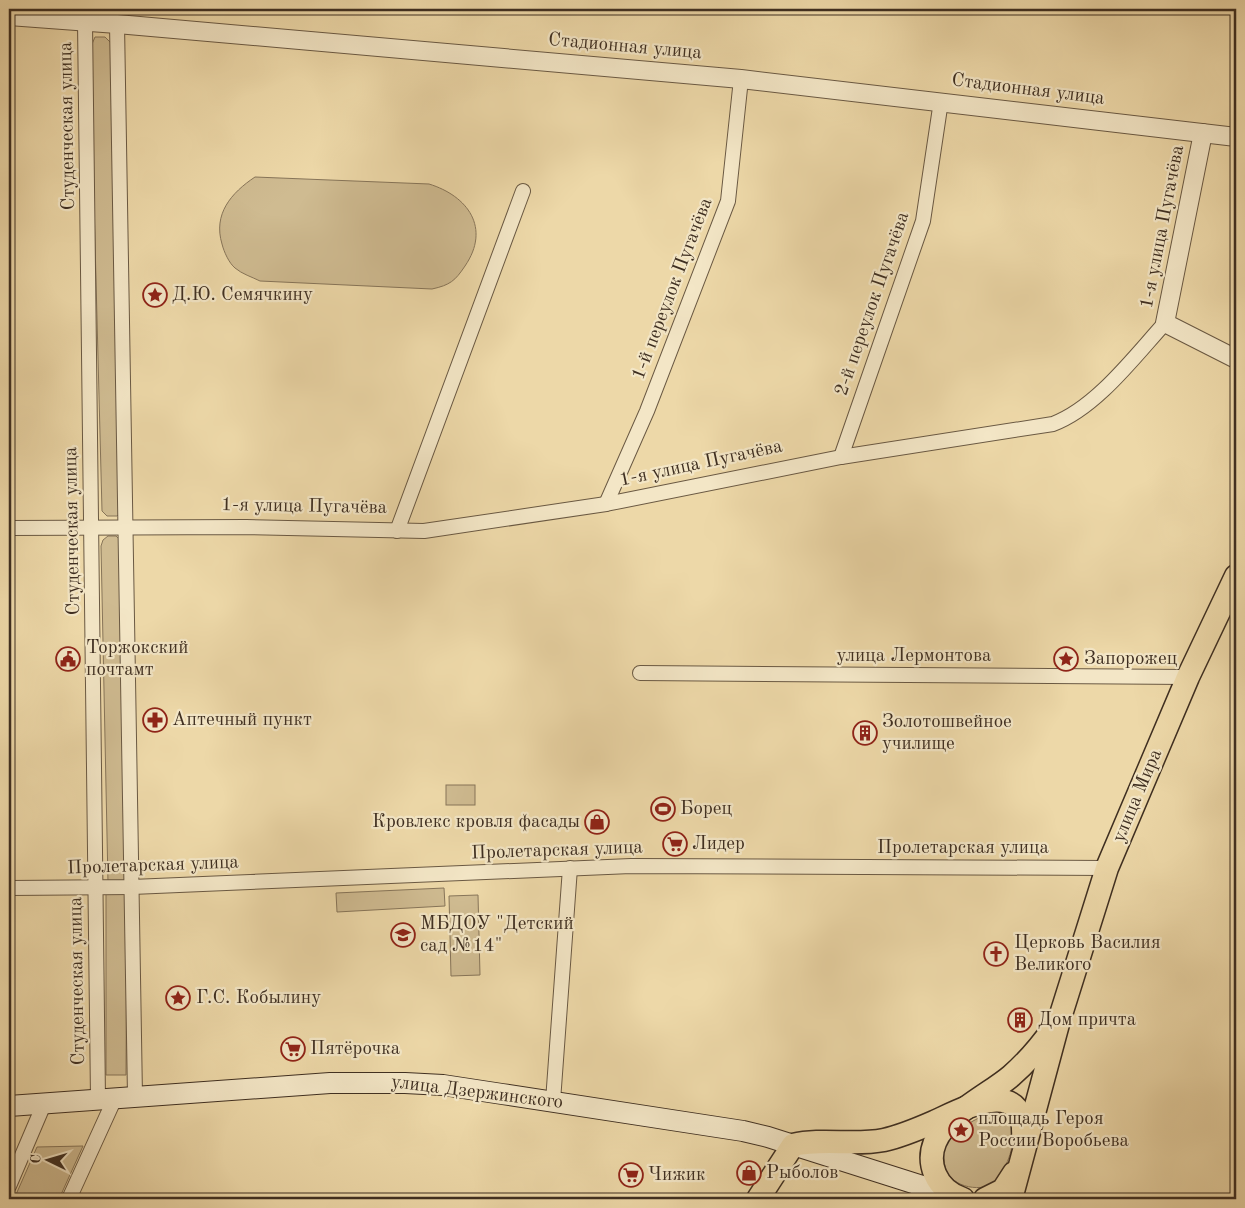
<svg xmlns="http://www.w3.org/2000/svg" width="1245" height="1208" viewBox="0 0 1245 1208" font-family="'Old Standard TT',serif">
  <rect width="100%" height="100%" fill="#edd8a8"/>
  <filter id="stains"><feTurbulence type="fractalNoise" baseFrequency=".004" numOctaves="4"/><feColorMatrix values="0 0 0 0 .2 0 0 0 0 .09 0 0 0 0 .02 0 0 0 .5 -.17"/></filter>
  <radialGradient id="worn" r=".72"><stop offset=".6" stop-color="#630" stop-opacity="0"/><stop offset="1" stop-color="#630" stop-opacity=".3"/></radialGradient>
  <!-- green -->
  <g fill="#cfbb91" stroke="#877559">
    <polygon points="95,37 105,37 114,46 123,510 117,516 107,516 102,511 90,49"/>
    <path d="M255 177 429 184C468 196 491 228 465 266 455 281 450 285 432 289L260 281C252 277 242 274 235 268 229 263 224 252 222 244 213 214 231 193 255 177Z"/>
    <polygon points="108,536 116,536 120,540 128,882 108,883 101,546 103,540"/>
    <rect x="446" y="785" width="29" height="20"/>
    <polygon points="444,888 445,906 337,912 336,893"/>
    <polygon points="106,892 127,892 126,1075 106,1075"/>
    <polygon points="478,895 480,975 451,976 449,896"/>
    <path d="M994 1112 1006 1115 1012 1120C1015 1148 1010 1162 993 1185 972 1192 945 1185 944 1159 943 1153 945 1145 948 1140 954 1131 963 1127 973 1121 979 1118 986 1113 994 1112Z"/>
    <polygon points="83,1146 59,1199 14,1199 37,1147"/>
  </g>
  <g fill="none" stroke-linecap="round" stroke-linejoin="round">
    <!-- minor casing -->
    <g stroke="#6a5943" stroke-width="16">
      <g id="minor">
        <polyline points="85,22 98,1099"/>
        <polyline points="117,24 135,1096"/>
        <polyline points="841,457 923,221 941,101"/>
        <polyline points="606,504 647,411 728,201 741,79"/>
        <path d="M9 528 246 527 424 531 606 504 841 457 1053 424C1096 408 1135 356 1165 323"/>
        <polyline points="397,531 523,191"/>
        <polyline points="640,673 1188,677"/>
        <polyline points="9,888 132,887 631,866 1107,868"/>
        <polyline points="553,1101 570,868"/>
        <polyline points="9,1186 44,1104"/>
        <polyline points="69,1199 115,1098"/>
      </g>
    </g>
    <!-- tertiary casing -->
    <g stroke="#6a5943" stroke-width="20">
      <g id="tertiary">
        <polyline points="9,16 117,24 741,79 1236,137"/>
        <polyline points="1203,133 1165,323 1236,359"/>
      </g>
    </g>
    <!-- secondary casing -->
    <g stroke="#3f2f21" stroke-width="22">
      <polyline id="secondary" points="9,1106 330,1083 405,1083 443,1085 502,1094 743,1131 768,1137 957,1197"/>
    </g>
    <!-- primary casing -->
    <g stroke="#3f2f21" stroke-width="25">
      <g id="primary">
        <path d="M758 1199 793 1145C823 1138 854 1146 884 1140 902 1136 918 1129 934 1122 967 1107 1027 1074 1023 1140"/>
        <path d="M963 1199C951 1195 940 1186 935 1174 916 1127 983 1100 1011 1076 1027 1062 1040 1047 1052 1030"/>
        <polyline points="985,1199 1003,1190 1014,1173"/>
        <polyline points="1011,1199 1058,1024 1107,868 1188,677 1236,576"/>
      </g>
    </g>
    <!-- minor -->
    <use href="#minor" stroke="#f3e6c6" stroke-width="14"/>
    <!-- tertiary -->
    <use href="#tertiary" stroke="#f3e6c6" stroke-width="18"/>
    <!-- secondary -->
    <use href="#secondary" stroke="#f3e6c6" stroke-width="20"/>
    <!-- primary -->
    <use href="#primary" stroke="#edd8a8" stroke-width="22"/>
  </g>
  <!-- icons -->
  <defs>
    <g id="sight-ring" transform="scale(1.25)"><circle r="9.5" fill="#f3e6c6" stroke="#8f2418" stroke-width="1.5"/><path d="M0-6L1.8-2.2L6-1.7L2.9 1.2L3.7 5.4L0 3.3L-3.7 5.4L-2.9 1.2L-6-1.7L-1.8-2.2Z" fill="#8f2418"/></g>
    <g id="civic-ring" transform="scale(1.25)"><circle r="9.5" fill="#f3e6c6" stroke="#8f2418" stroke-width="1.5"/><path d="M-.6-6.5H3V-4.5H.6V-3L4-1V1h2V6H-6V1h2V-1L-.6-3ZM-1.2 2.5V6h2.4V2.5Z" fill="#8f2418"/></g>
    <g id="pharmacy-ring" transform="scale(1.25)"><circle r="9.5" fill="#f3e6c6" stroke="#8f2418" stroke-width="1.5"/><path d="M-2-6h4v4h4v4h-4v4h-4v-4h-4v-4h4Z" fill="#8f2418"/></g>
    <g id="building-ring" transform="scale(1.25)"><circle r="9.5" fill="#f3e6c6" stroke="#8f2418" stroke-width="1.5"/><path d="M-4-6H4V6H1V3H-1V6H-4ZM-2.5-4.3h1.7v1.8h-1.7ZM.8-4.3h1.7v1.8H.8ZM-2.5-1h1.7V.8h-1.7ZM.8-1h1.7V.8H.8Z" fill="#8f2418"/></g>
    <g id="stadium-ring" transform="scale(1.25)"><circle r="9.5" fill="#f3e6c6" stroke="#8f2418" stroke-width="1.5"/><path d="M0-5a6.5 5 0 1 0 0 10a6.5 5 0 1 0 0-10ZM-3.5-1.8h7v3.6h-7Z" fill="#8f2418"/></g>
    <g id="shop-ring" transform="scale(1.25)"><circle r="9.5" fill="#f3e6c6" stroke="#8f2418" stroke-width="1.5"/><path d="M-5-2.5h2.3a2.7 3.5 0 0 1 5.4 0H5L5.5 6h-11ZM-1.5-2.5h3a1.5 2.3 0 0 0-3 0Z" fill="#8f2418"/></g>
    <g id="supermarket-ring" transform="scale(1.25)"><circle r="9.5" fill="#f3e6c6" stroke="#8f2418" stroke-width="1.5"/><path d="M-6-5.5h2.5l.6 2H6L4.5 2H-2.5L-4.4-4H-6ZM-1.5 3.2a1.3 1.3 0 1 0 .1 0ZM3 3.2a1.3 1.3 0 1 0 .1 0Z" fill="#8f2418"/></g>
    <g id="school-ring" transform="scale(1.25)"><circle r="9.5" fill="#f3e6c6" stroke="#8f2418" stroke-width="1.5"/><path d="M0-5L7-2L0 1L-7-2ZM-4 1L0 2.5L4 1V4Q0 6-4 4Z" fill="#8f2418"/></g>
    <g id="church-ring" transform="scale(1.25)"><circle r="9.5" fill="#f3e6c6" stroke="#8f2418" stroke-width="1.5"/><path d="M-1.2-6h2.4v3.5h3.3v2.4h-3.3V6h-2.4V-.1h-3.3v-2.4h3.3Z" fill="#8f2418"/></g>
  </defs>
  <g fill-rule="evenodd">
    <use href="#sight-ring" x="155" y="295"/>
    <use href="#civic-ring" x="68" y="659"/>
    <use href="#sight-ring" x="1066" y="659"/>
    <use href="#pharmacy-ring" x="155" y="720"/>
    <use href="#building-ring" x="865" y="733"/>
    <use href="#stadium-ring" x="663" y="809"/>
    <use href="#shop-ring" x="597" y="822"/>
    <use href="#supermarket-ring" x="675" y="844"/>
    <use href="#school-ring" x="403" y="935"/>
    <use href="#church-ring" x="996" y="954"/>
    <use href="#sight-ring" x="178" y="998"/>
    <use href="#building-ring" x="1020" y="1020"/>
    <use href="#supermarket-ring" x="293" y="1049"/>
    <use href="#sight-ring" x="961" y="1130"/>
    <use href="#shop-ring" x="749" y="1173"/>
    <use href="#supermarket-ring" x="631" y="1175"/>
  </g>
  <g text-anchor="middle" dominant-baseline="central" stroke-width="4.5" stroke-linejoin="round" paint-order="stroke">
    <!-- street labels -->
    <g font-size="19" fill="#3f2f21" stroke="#f3e6c6">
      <text transform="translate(625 47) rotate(5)">Стадионная улица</text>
      <text transform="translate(1028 90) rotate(7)">Стадионная улица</text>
      <text transform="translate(68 126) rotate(-91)">Студенческая улица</text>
      <text transform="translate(1163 227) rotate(-79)">1-я улица Пугачёва</text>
      <text transform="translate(673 289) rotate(-69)">1-й переулок Пугачёва</text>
      <text transform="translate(873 304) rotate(-71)">2-й переулок Пугачёва</text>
      <text transform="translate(701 464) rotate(-12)">1-я улица Пугачёва</text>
      <text transform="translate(304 507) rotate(1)">1-я улица Пугачёва</text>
      <text transform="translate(73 531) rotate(-91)">Студенческая улица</text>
      <text x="914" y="656">улица Лермонтова</text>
      <text transform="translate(1138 796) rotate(-67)">улица Мира</text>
      <text x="963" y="848">Пролетарская улица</text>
      <text transform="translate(557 851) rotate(-2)">Пролетарская улица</text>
      <text transform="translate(153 866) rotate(-2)">Пролетарская улица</text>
      <text transform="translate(78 981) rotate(-91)">Студенческая улица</text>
      <text transform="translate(477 1093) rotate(7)">улица Дзержинского</text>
    </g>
    <!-- poi labels -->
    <g font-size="19" fill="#3f2f21" stroke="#f3e6c6" text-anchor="start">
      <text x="172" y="295">Д.Ю. Семячкину</text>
      <text x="86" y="648">Торжокский<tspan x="86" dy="22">почтамт</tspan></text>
      <text x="1084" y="659">Запорожец</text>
      <text x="172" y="720">Аптечный пункт</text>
      <text x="882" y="722">Золотошвейное<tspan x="882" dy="22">училище</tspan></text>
      <text x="680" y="809">Борец</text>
      <text x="580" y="822" text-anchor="end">Кровлекс кровля фасады</text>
      <text x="692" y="844">Лидер</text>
      <text x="420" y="924">МБДОУ "Детский<tspan x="420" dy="22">сад №14"</tspan></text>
      <text x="1014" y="943">Церковь Василия<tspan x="1014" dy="22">Великого</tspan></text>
      <text x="196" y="998">Г.С. Кобылину</text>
      <text x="1038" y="1020">Дом причта</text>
      <text x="310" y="1049">Пятёрочка</text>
      <text x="978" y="1119">площадь Героя<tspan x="978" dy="22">России Воробьева</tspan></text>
      <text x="766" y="1173">Рыболов</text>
      <text x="648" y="1175">Чижик</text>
    </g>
  </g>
  <!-- margin -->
  <rect width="1245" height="1208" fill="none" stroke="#edd8a8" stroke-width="30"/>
  <rect x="10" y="10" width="1225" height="1188" fill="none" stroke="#3f2f21" stroke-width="2.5"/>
  <rect x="15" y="15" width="1215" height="1178" fill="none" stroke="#3f2f21"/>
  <!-- north arrow -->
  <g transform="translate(48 1160) rotate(275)" stroke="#f3e6c6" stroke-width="4" paint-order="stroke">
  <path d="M0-4L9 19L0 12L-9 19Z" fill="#3f2f21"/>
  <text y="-8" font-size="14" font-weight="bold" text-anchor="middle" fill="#3f2f21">С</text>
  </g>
  <rect width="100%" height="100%" filter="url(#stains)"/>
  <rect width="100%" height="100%" fill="url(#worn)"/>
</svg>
